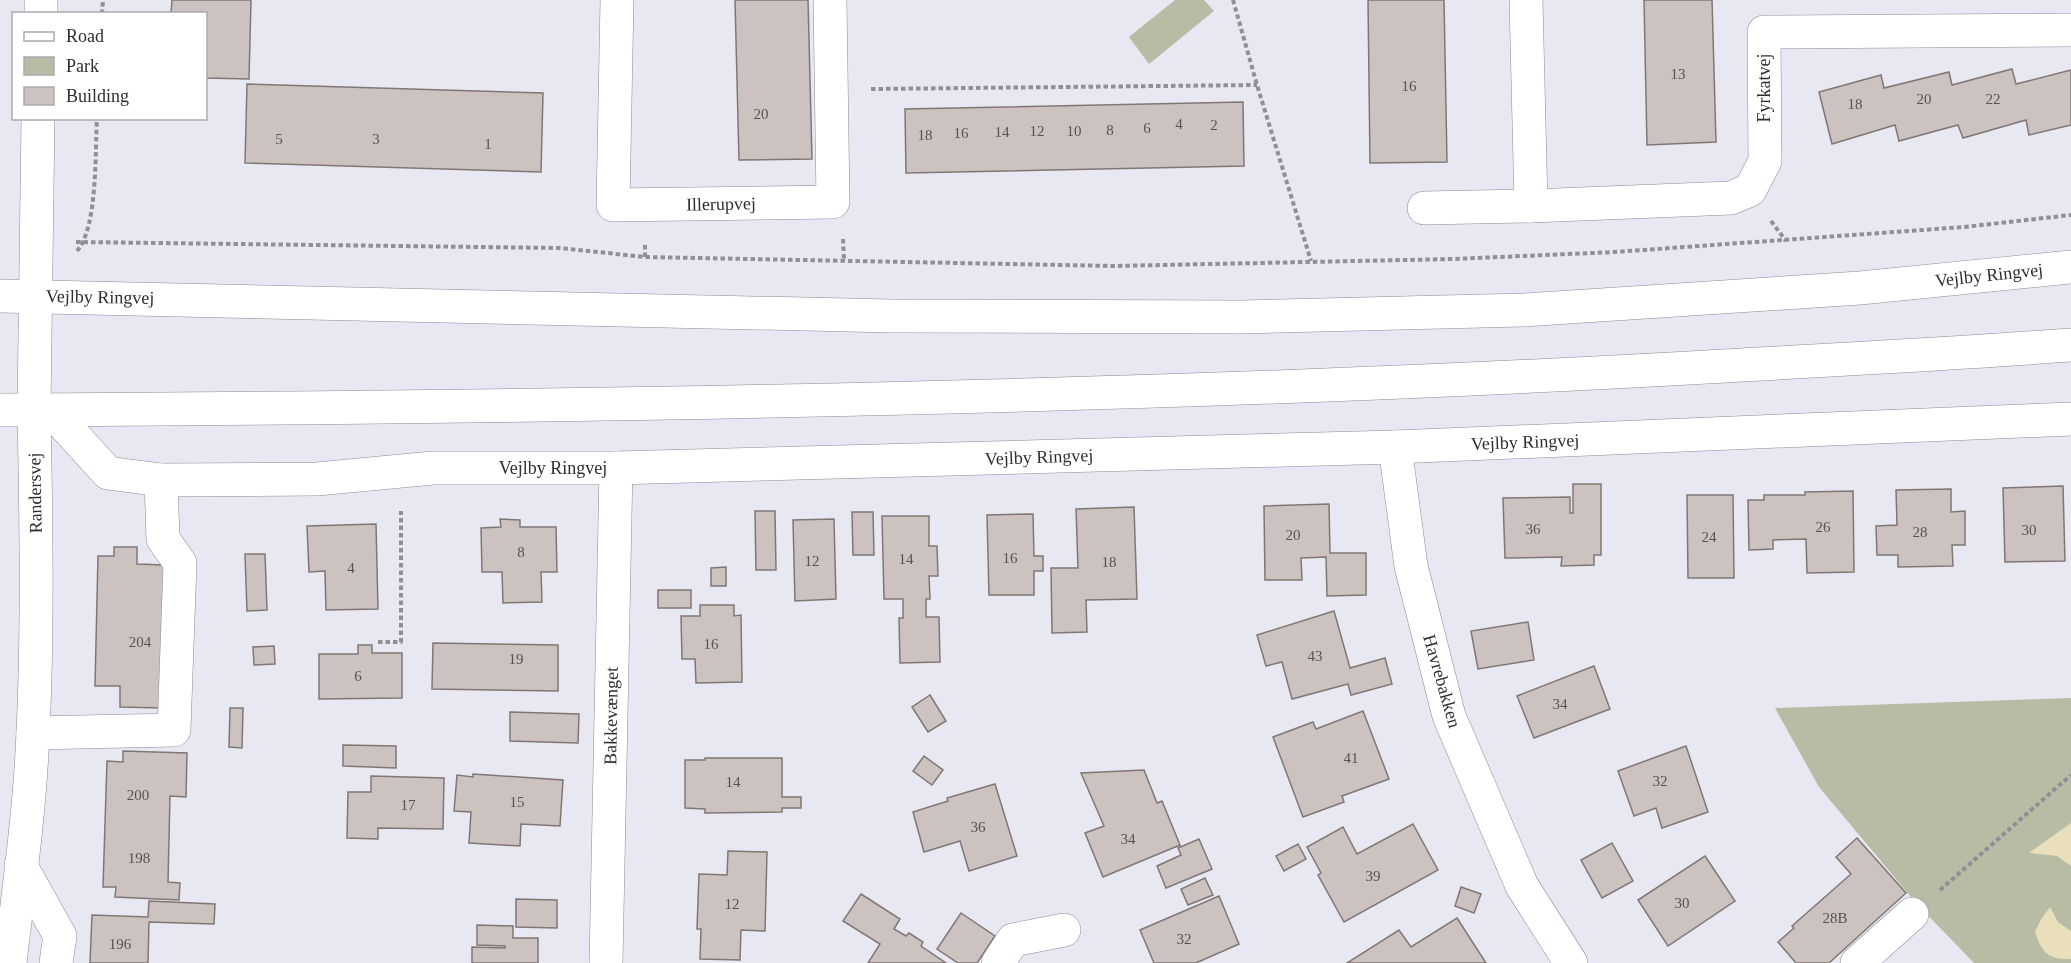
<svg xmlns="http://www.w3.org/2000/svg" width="2071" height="963" viewBox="0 0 2071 963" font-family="Georgia,serif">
  <rect width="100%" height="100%" fill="#e7e8f1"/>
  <!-- green -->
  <g fill="#b8bca5">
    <polygon points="1175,0 1204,0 1214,11 1149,64 1129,37"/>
    <polygon points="2071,698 2071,963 1974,963 1916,903 1819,787 1775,708"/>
  </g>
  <!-- sand -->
  <g fill="#e9dfba">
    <polygon points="2071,823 2071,866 2057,856 2029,853"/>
    <path d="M2050 907 2058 922 2071 931V959C2048 960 2041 952 2035 931L2042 918Z"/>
  </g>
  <!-- building -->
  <g fill="#ccc2bf" stroke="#807774" stroke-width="1.5">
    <polygon points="172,0 251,0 249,79 206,78 206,14 171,14"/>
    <polygon points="735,0 808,0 812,159 739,160"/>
    <polygon points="1368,0 1444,0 1447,162 1370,163"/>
    <polygon points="1644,0 1712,0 1716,142 1647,145"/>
    <polygon points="2012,69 2016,84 2071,70 2071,125 2029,135 2026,120 1963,138 1958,125 1899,141 1895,125 1832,144 1819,92 1881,75 1884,88 1949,72 1952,85"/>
    <polygon points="247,84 543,93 541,172 245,163"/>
    <polygon points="1243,102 1244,166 906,173 905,109"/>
    <polygon points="1573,484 1601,484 1601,555 1594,555 1594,565 1561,566 1562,557 1505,558 1503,498 1570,497 1570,513 1573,513"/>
    <polygon points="2063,486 2065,561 2005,562 2003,488"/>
    <polygon points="1951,489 1951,512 1965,511 1965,545 1952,545 1953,566 1898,567 1898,555 1877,555 1876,526 1897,525 1896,490"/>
    <polygon points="1853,491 1854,572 1807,573 1806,539 1773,540 1773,549 1749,550 1748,500 1764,500 1764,495 1805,495 1805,492"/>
    <polygon points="1687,495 1733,495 1734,578 1688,578"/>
    <polygon points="1329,504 1330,553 1366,553 1366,595 1327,596 1326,557 1301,558 1302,580 1265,580 1264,506"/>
    <polygon points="1134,507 1137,599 1086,600 1087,632 1052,633 1051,568 1078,568 1076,509"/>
    <polygon points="755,511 775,511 776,570 756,570"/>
    <polygon points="852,512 873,512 874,555 853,555"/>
    <polygon points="1033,514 1034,556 1043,556 1043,571 1034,571 1034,595 989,595 987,515"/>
    <polygon points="882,516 929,516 929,546 937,546 938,576 929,576 930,599 926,599 926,617 939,617 940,662 900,663 899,618 903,618 903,599 884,599"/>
    <polygon points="500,519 520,520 520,527 556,527 557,572 541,572 542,602 503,603 502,572 482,572 481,528 501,527"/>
    <polygon points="834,519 836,599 795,601 793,520"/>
    <polygon points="376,524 378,609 326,610 325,571 309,572 307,526"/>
    <polygon points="114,547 137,547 137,564 164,565 161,708 120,707 120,686 95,686 98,556 114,556"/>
    <polygon points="245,554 265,554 267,610 247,611"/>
    <polygon points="726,567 726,586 711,586 711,568"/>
    <rect x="658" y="590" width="33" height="18"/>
    <polygon points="700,605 734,605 734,616 741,615 742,682 696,683 695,659 682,659 681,616 700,616"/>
    <polygon points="1334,611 1350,668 1385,658 1392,684 1351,695 1348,684 1292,699 1282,662 1266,666 1257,635"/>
    <polygon points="1528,622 1534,660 1478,669 1471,631"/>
    <polygon points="433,643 558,645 558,691 432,689"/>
    <polygon points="358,645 372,645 372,653 402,653 402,698 319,699 319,654 358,654"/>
    <polygon points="274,646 275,664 254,665 253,647"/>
    <polygon points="1594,666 1610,709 1534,738 1517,696"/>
    <polygon points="930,695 946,721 928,732 912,707"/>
    <polygon points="230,708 243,708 242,748 229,747"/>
    <polygon points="1363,711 1389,779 1342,796 1344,802 1303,817 1273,737 1313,722 1316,729"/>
    <polygon points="510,712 579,714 578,743 510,741"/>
    <polygon points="343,745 396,746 396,768 343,766"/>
    <polygon points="1686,746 1708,812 1662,828 1656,808 1634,816 1618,771"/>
    <polygon points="123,751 187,753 186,797 170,796 168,882 180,883 179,900 115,897 116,887 103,887 107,761 123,762"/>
    <polygon points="924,756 943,770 932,785 913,771"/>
    <polygon points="705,758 782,758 782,797 801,797 801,808 782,808 782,812 705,813 705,809 685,808 685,760 705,760"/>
    <polygon points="1144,770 1157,803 1162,801 1180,845 1103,877 1085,833 1104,826 1081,773"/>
    <polygon points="473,774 563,780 560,826 521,824 520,846 469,843 471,812 454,811 457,775 473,777"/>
    <polygon points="371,776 444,778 443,829 378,828 378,839 347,838 348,792 371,792"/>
    <polygon points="995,784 1017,856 969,871 960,841 924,852 913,812 948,801 947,798"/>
    <polygon points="1413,824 1438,870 1344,922 1318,875 1321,873 1307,847 1343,827 1357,854"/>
    <polygon points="1857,838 1906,893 1829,963 1796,963 1778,942 1794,928 1792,926 1851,874 1836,857"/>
    <polygon points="1199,839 1212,869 1166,888 1157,866 1181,855 1178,848"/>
    <polygon points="1612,843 1633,881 1602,898 1581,860"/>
    <polygon points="1298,844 1306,859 1284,871 1276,856"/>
    <polygon points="728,851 767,852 765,931 741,930 740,960 700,959 701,929 697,929 699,874 727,875"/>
    <polygon points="1705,856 1735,901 1668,946 1638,900"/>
    <polygon points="1205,878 1213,895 1188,905 1181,889"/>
    <polygon points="1461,887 1481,894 1474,913 1455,906"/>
    <polygon points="861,894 900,919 894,929 906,936 909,933 923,942 921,946 946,963 868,963 880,944 843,921"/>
    <polygon points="1219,896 1239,944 1196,963 1154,963 1140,930"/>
    <polygon points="516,899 557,900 557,928 516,927"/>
    <polygon points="149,901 215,904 214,924 149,922 148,963 90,963 92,915 148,917"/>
    <polygon points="961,913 995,936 977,963 958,963 937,949"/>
    <polygon points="1457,918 1486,963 1347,963 1399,930 1411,947"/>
    <polygon points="477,925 513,926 513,938 538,938 538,963 472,963 472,947 505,948 505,946 477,945"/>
  </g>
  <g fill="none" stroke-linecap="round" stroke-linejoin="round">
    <!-- minor casing -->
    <g stroke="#8a8b94" stroke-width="34">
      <g id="minor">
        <polyline points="617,0 613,205 833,202 830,0"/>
        <polyline points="1526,0 1531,206 1731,198 1750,190 1765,161 1764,32 2071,30"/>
        <polyline points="1424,208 1531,206"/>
        <polyline points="1395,447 1411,566 1449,716 1522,886 1571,963"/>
        <polyline points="33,733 174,730 180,563 163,539 161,480"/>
        <polyline points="21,866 60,936 56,963"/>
        <path d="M10 963C19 887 30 809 33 732 38 625 36 517 34 409L55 415 108 473 161 480 317 479 433 468H616L1395 447 2071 419"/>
        <polyline points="606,963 616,468"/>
        <polyline points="998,963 1013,940 1064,930"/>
        <polyline points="1857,963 1912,914"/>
      </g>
    </g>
    <!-- major casing -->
    <g stroke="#8a8b94" stroke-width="34">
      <g id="major">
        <polyline points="41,14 41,0"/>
        <polyline points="0,296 892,316 1242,317 1523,310 1860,288 2071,267"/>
        <polyline points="34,409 38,118"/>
        <path d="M0 410C569 407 1139 399 1707 367 1829 360 1950 354 2071 345"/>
      </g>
    </g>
    <!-- path -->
    <g stroke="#8f8f96" stroke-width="4" stroke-dasharray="4.5 3" stroke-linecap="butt">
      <polyline points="1233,0 1257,85 1311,261"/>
      <polyline points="102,14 103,0"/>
      <polyline points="871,89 1257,85"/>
      <polyline points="1771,221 1786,241"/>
      <polyline points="843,239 844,260"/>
      <polyline points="76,242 560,248 645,257 1114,266 1453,259 1615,252 1964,227 2071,215"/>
      <path d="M77 251C98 227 95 151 97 118"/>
      <polyline points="645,257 645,242"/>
      <polyline points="378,642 401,642 401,511"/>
      <polyline points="1940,890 2071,775"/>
    </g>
    <!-- minor -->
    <use href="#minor" stroke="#fff" stroke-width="33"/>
    <!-- major -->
    <use href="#major" stroke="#fff" stroke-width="33"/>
  </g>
  <g text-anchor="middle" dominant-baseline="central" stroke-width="4.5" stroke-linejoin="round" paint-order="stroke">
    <!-- number labels -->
    <g font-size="15" fill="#565355">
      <text x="1678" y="74">13</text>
      <text x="1409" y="86">16</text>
      <text x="1924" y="99">20</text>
      <text x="1993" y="99">22</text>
      <text x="1855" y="104">18</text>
      <text x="761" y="114">20</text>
      <text x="1179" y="124">4</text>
      <text x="1214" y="125">2</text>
      <text x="1147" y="128">6</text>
      <text x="1110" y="130">8</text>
      <text x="1037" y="131">12</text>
      <text x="1074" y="131">10</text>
      <text x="1002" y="132">14</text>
      <text x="961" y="133">16</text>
      <text x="925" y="135">18</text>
      <text x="279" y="139">5</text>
      <text x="376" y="139">3</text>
      <text x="488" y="144">1</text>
      <text x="1823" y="527">26</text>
      <text x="1533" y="529">36</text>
      <text x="2029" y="530">30</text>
      <text x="1920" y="532">28</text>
      <text x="1293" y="535">20</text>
      <text x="1709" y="537">24</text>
      <text x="521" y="552">8</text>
      <text x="1010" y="558">16</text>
      <text x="906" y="559">14</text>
      <text x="812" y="561">12</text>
      <text x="1109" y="562">18</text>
      <text x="351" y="568">4</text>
      <text x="140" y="642">204</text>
      <text x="711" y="644">16</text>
      <text x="1315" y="656">43</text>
      <text x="516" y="659">19</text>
      <text x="358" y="676">6</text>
      <text x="1560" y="704">34</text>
      <text x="1351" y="758">41</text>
      <text x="1660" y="781">32</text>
      <text x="733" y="782">14</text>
      <text x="138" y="795">200</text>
      <text x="517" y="802">15</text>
      <text x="408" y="805">17</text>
      <text x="978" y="827">36</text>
      <text x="1128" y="839">34</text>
      <text x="139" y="858">198</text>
      <text x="1373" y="876">39</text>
      <text x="1682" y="903">30</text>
      <text x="732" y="904">12</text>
      <text x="1835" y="918">28B</text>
      <text x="1184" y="939">32</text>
      <text x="120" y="944">196</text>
    </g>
    <!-- street labels -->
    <g font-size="18" fill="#2e2e32" stroke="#fff">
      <text transform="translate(1764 88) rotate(-90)">Fyrkatvej</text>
      <text transform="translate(721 204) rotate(-1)">Illerupvej</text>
      <text transform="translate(1989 275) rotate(-6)">Vejlby Ringvej</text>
      <text transform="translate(100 297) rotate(1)">Vejlby Ringvej</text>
      <text transform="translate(1525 442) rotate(-2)">Vejlby Ringvej</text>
      <text transform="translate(1039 457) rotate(-2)">Vejlby Ringvej</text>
      <text x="553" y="468">Vejlby Ringvej</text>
      <text transform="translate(35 493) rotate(-91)">Randersvej</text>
      <text transform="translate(1442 681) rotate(74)">Havrebakken</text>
      <text transform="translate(611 716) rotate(-89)">Bakkevænget</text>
    </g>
  </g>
  <!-- legend -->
  <rect x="12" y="12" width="195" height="108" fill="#ffffff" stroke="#ababad" stroke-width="1.5"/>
  <rect x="24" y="32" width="30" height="9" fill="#ffffff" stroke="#ababad" stroke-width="1.5"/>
  <text x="66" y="42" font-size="18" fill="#2e2e32">Road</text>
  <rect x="24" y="57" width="30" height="18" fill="#b8bca5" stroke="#ababad" stroke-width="1.5"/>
  <text x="66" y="72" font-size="18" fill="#2e2e32">Park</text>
  <rect x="24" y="87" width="30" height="18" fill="#ccc2bf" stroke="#ababad" stroke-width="1.5"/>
  <text x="66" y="102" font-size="18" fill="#2e2e32">Building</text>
</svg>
